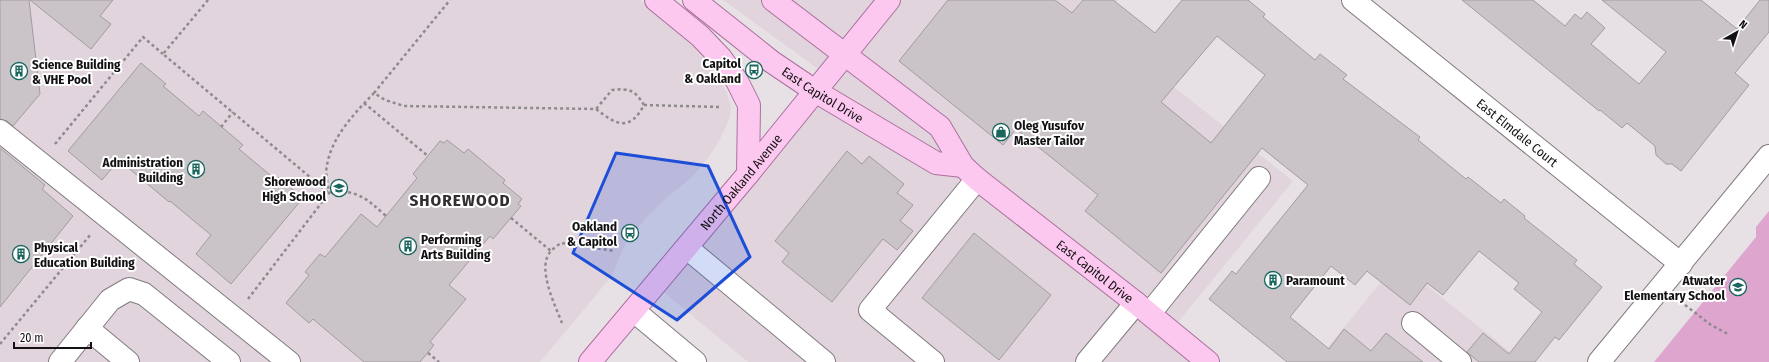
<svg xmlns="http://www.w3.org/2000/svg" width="1769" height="362" viewBox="0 0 1769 362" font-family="'Fira Sans Condensed',sans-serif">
  <rect width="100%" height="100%" fill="#e7e1e5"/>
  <!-- built -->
  <g fill="#e1d4dd">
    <polygon points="0,0 640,0 699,51 716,72 727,93 731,107 729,120 721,137 709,157 690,179 666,198 647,217 625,245 611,277 540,362 0,362"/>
    <polygon points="723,0 1118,0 1097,26 1293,181 1171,331 1208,362 748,362 655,285 828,76"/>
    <polygon points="1397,262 1523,362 1316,362"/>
  </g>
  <!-- green -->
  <polygon fill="#dea6cf" points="1769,211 1769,362 1654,362 1756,237 1756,227"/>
  <!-- building -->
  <g fill="#cac4c8" stroke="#a19ca0" fill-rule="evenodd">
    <polygon points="0,0 29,0 40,94 13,126 7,121 0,119"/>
    <polygon points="30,0 113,0 100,16 111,24 91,49"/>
    <path d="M948 0H1055L1072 13 1083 0H1113L1155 33 1182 0H1248L1265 14 1263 17 1315 60 1320 54 1347 75 1343 79 1420 137 1418 140 1466 179 1468 177 1501 203 1504 199 1525 216 1524 218 1577 260 1574 264 1602 287 1559 340 1555 337 1535 362H1479L1467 352 1483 333 1509 354 1542 312 1514 289 1519 283 1479 251 1443 295 1427 283 1410 305 1367 271 1355 285 1331 266 1290 317 1329 349 1344 329 1371 351 1386 333 1423 362H1287L1209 299 1232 271 1236 274 1308 185 1262 148 1161 273 1085 211 1098 195 1016 129 1003 145 899 61ZM1217 36 1265 75 1211 143 1161 102Z"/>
    <polygon points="1462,0 1533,0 1565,26 1575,14 1581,19 1587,12 1605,28 1591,44 1639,84 1666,52 1602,0 1701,0 1737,29 1760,0 1769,0 1769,32 1735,73 1749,85 1681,171 1672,164 1666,164 1656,155 1655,146 1627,123 1622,128 1600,110 1599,111"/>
    <polygon points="141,63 166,84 163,86 199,116 203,111 243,145 239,149 276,180 278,177 303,198 231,284 196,254 211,235 170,201 169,202 119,160 102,180 68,151"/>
    <polygon points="447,140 464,153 468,149 505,180 503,183 522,199 518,204 521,206 493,239 490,236 449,285 466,299 430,342 434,345 420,362 364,362 313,319 309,323 286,303 309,275 305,272 320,254 325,257 361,214 377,227 417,178 413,174 440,141 444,143"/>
    <polygon points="0,148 45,185 42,189 73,216 0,307"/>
    <polygon points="847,151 862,164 869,156 904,184 897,193 913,205 900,221 913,231 897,250 883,239 832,302 782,262 789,253 775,241"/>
    <polygon points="974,233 1051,295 999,360 922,298"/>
  </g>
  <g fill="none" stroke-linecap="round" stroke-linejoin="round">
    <!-- minor casing -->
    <g stroke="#817b7f" stroke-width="24">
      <g id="minor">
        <path id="s1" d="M1353 0 1681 264"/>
        <polyline points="0,131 289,362"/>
        <polyline points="687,248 824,362"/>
        <polyline points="634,311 695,362"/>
        <polyline points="1150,313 1259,178"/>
        <polyline points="1413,323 1460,362"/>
        <polyline points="87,328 128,362"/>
        <polyline points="60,362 110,300 129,289 144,294 229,362"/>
        <polyline points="933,362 870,310 977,179"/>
        <polyline points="1087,362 1136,303"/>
        <polyline points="1599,362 1769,156"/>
      </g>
    </g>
    <!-- major casing -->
    <g stroke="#aa709c" stroke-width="24">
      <g id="major">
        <polyline points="656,0 700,36 721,58 737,81 749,105 748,174"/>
        <path id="s2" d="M694 0 772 62 815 91 936 163 963 166"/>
        <path id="s3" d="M773 0 940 127 963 166 977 179 1136 303 1208 362"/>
        <path id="s4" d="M590 362 748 174 889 0"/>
      </g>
    </g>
    <!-- path -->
    <g stroke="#8e8a8d" stroke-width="2.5" stroke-dasharray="3 3" stroke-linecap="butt">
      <path d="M208 0 163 54 329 193C356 188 367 199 386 216"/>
      <polyline points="374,93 450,0"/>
      <polyline points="364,103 428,156"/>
      <polyline points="644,105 719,107"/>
      <polyline points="221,127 233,112"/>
      <polyline points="55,144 143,37 163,54"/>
      <polyline points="511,218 551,251"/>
      <path d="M248 299 329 193C328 184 325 173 327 165 332 136 355 113 374 93L385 100 404 106 596 109C616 125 630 132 644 105 635 90 629 88 612 90L596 109"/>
      <polyline points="1685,305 1711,325 1728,334"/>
      <path d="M562 323C555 305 536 267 551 251 554 248 558 245 561 243L615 251"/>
      <polyline points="0,344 91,234"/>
      <polyline points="428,353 439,362"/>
    </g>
    <!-- minor -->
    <use href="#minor" stroke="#fff" stroke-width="22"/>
    <!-- major -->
    <use href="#major" stroke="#fdc8f0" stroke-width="22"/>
  </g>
  <!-- marked area -->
  <path fill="#1d4ed8" fill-opacity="0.2" stroke="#1d4ed8" stroke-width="3" stroke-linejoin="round" d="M616 153 708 166 750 257 677 320 573 253Z"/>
  <!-- icons -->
  <defs>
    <g id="bus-ring" transform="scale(0.9)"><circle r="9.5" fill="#fff" stroke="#1a665f" stroke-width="1.5"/><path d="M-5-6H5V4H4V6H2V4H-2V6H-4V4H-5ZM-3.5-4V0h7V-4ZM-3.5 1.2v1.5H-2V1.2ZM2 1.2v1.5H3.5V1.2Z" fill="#1a665f"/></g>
    <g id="building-ring" transform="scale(0.9)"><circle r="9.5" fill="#fff" stroke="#1a665f" stroke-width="1.5"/><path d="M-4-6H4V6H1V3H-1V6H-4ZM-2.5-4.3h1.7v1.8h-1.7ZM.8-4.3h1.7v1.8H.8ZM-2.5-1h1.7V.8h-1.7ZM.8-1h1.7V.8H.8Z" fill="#1a665f"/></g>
    <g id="shop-ring" transform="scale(0.9)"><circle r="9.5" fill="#fff" stroke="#1a665f" stroke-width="1.5"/><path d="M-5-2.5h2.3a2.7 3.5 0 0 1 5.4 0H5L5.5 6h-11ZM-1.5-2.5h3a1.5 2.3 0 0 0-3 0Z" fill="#1a665f"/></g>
    <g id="school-ring" transform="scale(0.9)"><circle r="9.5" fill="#fff" stroke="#1a665f" stroke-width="1.5"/><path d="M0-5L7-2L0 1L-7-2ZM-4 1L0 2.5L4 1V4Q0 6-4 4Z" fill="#1a665f"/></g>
  </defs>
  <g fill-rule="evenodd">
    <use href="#bus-ring" x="754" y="70"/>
    <use href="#building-ring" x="19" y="71"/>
    <use href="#shop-ring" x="1001" y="132"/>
    <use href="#building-ring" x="196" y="169"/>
    <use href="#school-ring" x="339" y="188"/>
    <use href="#bus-ring" x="630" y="233"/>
    <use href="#building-ring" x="408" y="246"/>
    <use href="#building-ring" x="21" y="254"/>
    <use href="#building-ring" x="1273" y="280"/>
    <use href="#school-ring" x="1738" y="287"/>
  </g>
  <g text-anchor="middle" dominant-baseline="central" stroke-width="4" stroke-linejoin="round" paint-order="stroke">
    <!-- poi labels -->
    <g font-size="13" font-weight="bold" fill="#131113" stroke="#fff" text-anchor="end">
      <text x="741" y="63">Capitol<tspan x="741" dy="15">&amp; Oakland</tspan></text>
      <text x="32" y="64" text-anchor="start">Science Building<tspan x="32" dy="15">&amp; VHE Pool</tspan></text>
      <text x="1014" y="125" text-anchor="start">Oleg Yusufov<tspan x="1014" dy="15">Master Tailor</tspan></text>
      <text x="183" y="162">Administration<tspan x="183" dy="15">Building</tspan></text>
      <text x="326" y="181">Shorewood<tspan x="326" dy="15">High School</tspan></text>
      <text x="617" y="226">Oakland<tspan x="617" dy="15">&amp; Capitol</tspan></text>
      <text x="421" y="239" text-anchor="start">Performing<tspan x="421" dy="15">Arts Building</tspan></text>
      <text x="34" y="247" text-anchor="start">Physical<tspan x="34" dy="15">Education Building</tspan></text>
      <text x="1286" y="280" text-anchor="start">Paramount</text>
      <text x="1725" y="280">Atwater<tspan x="1725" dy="15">Elementary School</tspan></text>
    </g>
    <!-- street labels -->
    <g font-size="13" fill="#131113" stroke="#fff">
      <text stroke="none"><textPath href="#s2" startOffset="160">East Capitol Drive</textPath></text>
      <text stroke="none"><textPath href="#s1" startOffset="211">East Elmdale Court</textPath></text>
      <text stroke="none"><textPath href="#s4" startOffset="235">North Oakland Avenue</textPath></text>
      <text stroke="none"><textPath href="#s3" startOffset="424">East Capitol Drive</textPath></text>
    </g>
    <!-- district labels -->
    <g font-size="17" font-weight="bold" letter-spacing="1" fill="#322e31" stroke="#fff">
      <text x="460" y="200">SHOREWOOD</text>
    </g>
  </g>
  <!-- north arrow -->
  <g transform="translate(1737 32) rotate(39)" stroke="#ffffff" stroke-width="3" paint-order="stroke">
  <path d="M0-3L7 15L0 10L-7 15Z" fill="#131113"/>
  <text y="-6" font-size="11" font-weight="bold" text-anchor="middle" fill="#131113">N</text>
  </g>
  <!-- scale -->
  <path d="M14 342v6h77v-6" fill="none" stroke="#131113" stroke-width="2"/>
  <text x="20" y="342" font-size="12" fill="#131113" stroke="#ffffff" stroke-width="3" paint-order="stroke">20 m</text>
</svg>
